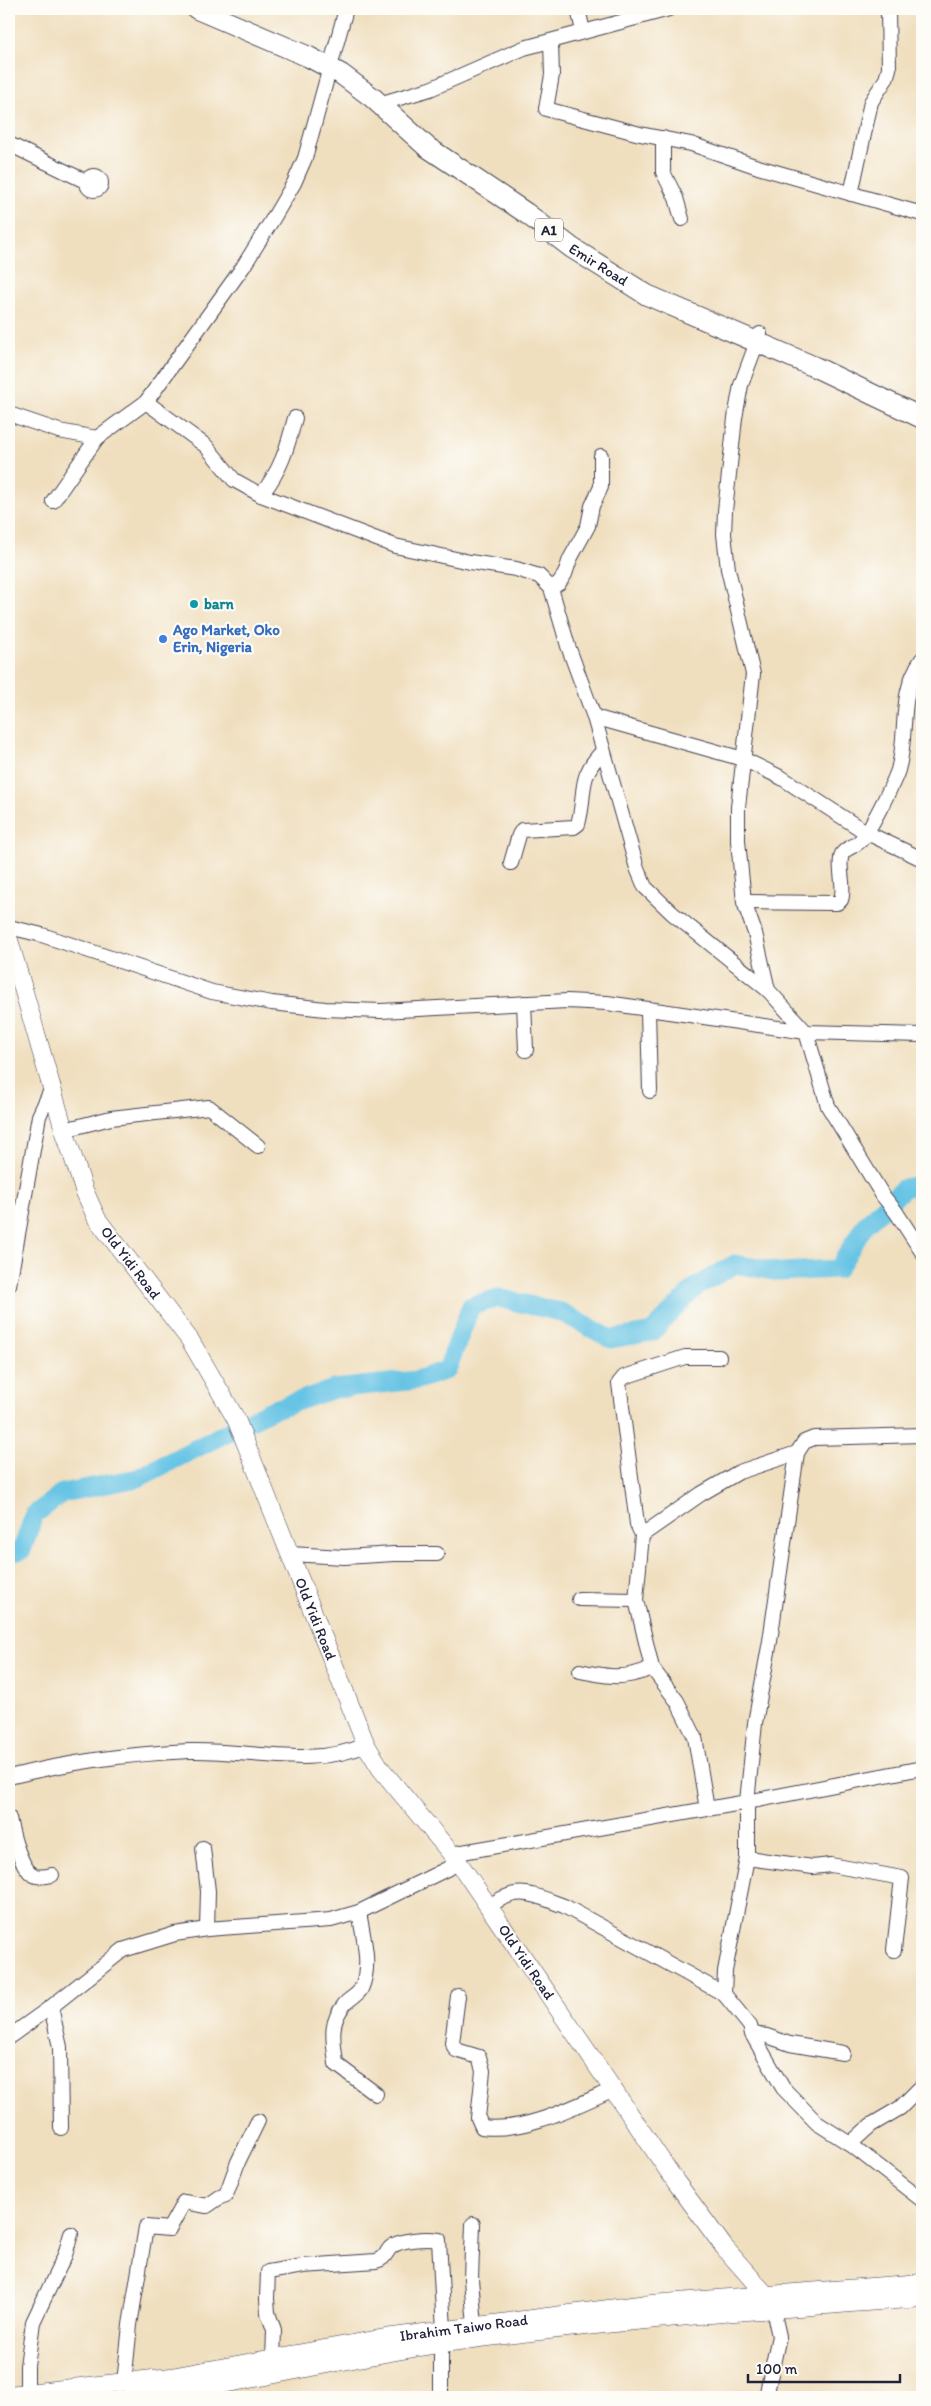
<svg xmlns="http://www.w3.org/2000/svg" width="931" height="2406" viewBox="0 0 931 2406" font-family="Itim,sans-serif">
  <rect width="100%" height="100%" fill="#fdfcf7"/>
  <filter id="ink" filterUnits="userSpaceOnUse"><feTurbulence type="fractalNoise" baseFrequency=".02" numOctaves="2"/><feDisplacementMap in="SourceGraphic" scale="10" xChannelSelector="R" yChannelSelector="G"/><feConvolveMatrix kernelMatrix="1 2 1 2 8 2 1 2 1" color-interpolation-filters="sRGB"/></filter>
  <filter id="wash" filterUnits="userSpaceOnUse"><feTurbulence type="fractalNoise" baseFrequency=".0096" numOctaves="4" result="noise"/><feDisplacementMap in="SourceGraphic" scale="20" xChannelSelector="R" yChannelSelector="G"/><feGaussianBlur stdDeviation="1.12" result="paint"/><feColorMatrix in="noise" values="0 0 0 0 0 0 0 0 0 0 0 0 0 0 0 0 0 1.4 0 .05"/><feComposite in="paint" operator="in"/></filter>
  <g filter="url(#wash)">
    <rect width="100%" height="100%" fill="#f0dfbf"/>
    <g fill="none" stroke-linecap="round" stroke-linejoin="round">
      <!-- river -->
      <polyline stroke="#67c4e5" stroke-width="19" points="9,1553 22,1550 34,1515 62,1493 138,1478 269,1411 334,1389 417,1380 447,1370 471,1306 498,1298 561,1312 611,1339 652,1332 696,1287 735,1264 779,1272 838,1269 865,1225 904,1188 922,1184"/>
    </g>
  </g>
  <g filter="url(#ink)">
    <g fill="none" stroke-linecap="round" stroke-linejoin="round">
      <!-- minor casing -->
      <g stroke="#413e4f" stroke-width="16">
        <g id="minor">
          <polyline points="578,9 583,31"/>
          <polyline points="551,41 552,75 546,109 640,134 691,144 758,167 922,214"/>
          <polyline points="382,107 389,101 430,89 524,48 669,9"/>
          <polyline points="663,138 663,172 676,198 682,219"/>
          <polyline points="9,144 87,182"/>
          <circle cx="94" cy="183" r="7"/>
          <polyline points="851,194 871,102 886,79 889,69 888,9"/>
          <polyline points="760,334 741,385 735,418 725,511 724,534 728,569 753,674 738,807 738,841 744,902 755,933 768,990 806,1032 828,1106 883,1196 896,1212 922,1252"/>
          <polyline points="146,402 206,446 234,480 261,495 395,546 470,562 516,569 539,576 551,588 568,646 594,717 637,868 645,887 672,913 768,990"/>
          <polyline points="9,414 59,431 97,438"/>
          <path d="M261 495C281 470 287 449 295 418"/>
          <polyline points="53,501 97,438 146,402 243,267 274,217 294,183 305,158 346,9"/>
          <polyline points="551,588 559,583 565,574 570,559 588,526 592,506 601,487 601,456"/>
          <polyline points="594,717 743,759 782,778 867,833 922,859"/>
          <path d="M511 863 519 835 522 830 574 827 578 824C587 793 576 778 603 751"/>
          <path d="M744 902 837 903 841 900C846 886 837 868 842 854 846 847 855 847 860 841 869 833 894 782 898 770 909 731 897 695 922 659"/>
          <polyline points="9,927 42,935 212,992 272,1003 325,1009 381,1011 567,1001 607,1003 806,1032 922,1035"/>
          <polyline points="524,1003 526,1050"/>
          <polyline points="648,1010 650,1091"/>
          <polyline points="64,1130 111,1118 209,1107 258,1146"/>
          <polyline points="9,1285 39,1116 53,1086"/>
          <polyline points="922,1435 814,1438 804,1442 797,1453 770,1641 755,1723 747,1802 747,1858 725,1971 724,1994 750,2026 752,2034 783,2088 817,2123 850,2144 922,2200"/>
          <polyline points="642,1535 701,1494 739,1472 797,1453"/>
          <polyline points="290,1554 344,1557 394,1554 437,1554"/>
          <polyline points="579,1599 636,1600"/>
          <path d="M580 1671C609 1677 624 1680 652 1668"/>
          <path d="M9 1777C68 1762 128 1754 189 1751 248 1749 311 1769 366 1745"/>
          <polyline points="707,1809 695,1737 677,1701 652,1668 636,1600 642,1535 637,1524 619,1383 624,1377 685,1357 719,1357"/>
          <path d="M9 1818C12 1833 21 1872 36 1876 41 1877 48 1876 52 1875"/>
          <polyline points="203,1848 208,1891 207,1929"/>
          <polyline points="451,1854 747,1802 922,1768"/>
          <polyline points="747,1858 813,1867 831,1865 902,1878 894,1950"/>
          <path d="M488 1907C518 1885 531 1894 564 1906L724 1994"/>
          <path d="M359 1912C363 1937 372 1965 361 1989 357 1996 348 1999 344 2005 328 2025 334 2041 336 2064L376 2094"/>
          <path d="M458 1996 452 2043 456 2050 479 2057 483 2071 478 2118 482 2127C525 2133 575 2106 614 2089"/>
          <polyline points="51,2007 60,2047 61,2128"/>
          <polyline points="752,2034 767,2036 790,2044 843,2053"/>
          <polyline points="9,2037 51,2007 123,1950 175,1934 207,1929 331,1920 359,1912 459,1863"/>
          <polyline points="850,2144 871,2125 900,2108 922,2086"/>
          <polyline points="473,2224 471,2279 475,2326"/>
          <polyline points="441,2344 441,2397"/>
          <path d="M273 2359 274 2330 268 2313 267 2299 268 2272 303 2266 376 2261C385 2259 385 2254 390 2248 399 2239 427 2238 439 2240L444 2330"/>
          <polyline points="124,2383 130,2325 146,2227 169,2229 184,2202 207,2206 220,2197 226,2195 238,2162 258,2121"/>
          <polyline points="27,2393 27,2366 33,2322 65,2255 71,2234"/>
          <polyline points="766,2397 779,2336 773,2310"/>
        </g>
      </g>
      <!-- major casing -->
      <g stroke="#413e4f" stroke-width="19">
        <g id="major">
          <path id="s1" d="M9 940 64 1130 84 1190 97 1219 190 1340 236 1419 366 1745 381 1769 459 1863 676 2182 724 2247 765 2294 773 2310"/>
          <path id="s2" d="M9 2395 171 2377 385 2338 639 2305 922 2283"/>
          <path d="M131 2397C239 2386 344 2357 451 2342 607 2321 765 2309 922 2298"/>
        </g>
      </g>
      <!-- highway casing -->
      <g stroke="#413e4f" stroke-width="22">
        <g id="highway">
          <path id="s3" d="M197 9 309 57 341 74 373 98 427 147 526 213 572 248 647 295 815 367 922 418"/>
        </g>
      </g>
      <!-- minor -->
      <use href="#minor" stroke="#fff" stroke-width="14"/>
      <!-- major -->
      <use href="#major" stroke="#fff" stroke-width="18"/>
      <!-- highway -->
      <use href="#highway" stroke="#fff" stroke-width="20"/>
    </g>
  </g>
  <!-- markers -->
  <circle fill="#0f9aa8" stroke="#fdfcf7" stroke-width="2" cx="194" cy="604" r="5"/>
  <circle fill="#3f7fe0" stroke="#fdfcf7" stroke-width="2" cx="163" cy="639" r="5"/>
  <g text-anchor="middle" dominant-baseline="central" stroke-width="4.5" stroke-linejoin="round" paint-order="stroke">
    <!-- shield labels -->
    <rect fill="#fdfcf7" stroke="#646373" stroke-width="1" x="535" y="218.5" width="28" height="23" rx="4"/>
    <g font-size="14" font-weight="bold" fill="#22223b">
      <text x="549" y="230">A1</text>
    </g>
    <!-- street labels -->
    <g font-size="15" fill="#22223b" stroke="#fdfcf7">
      <text stroke="none"><textPath href="#s3" startOffset="479">Emir Road</textPath></text>
      <text stroke="none"><textPath href="#s1" startOffset="348">Old Yidi Road</textPath></text>
      <text stroke="none"><textPath href="#s1" startOffset="752">Old Yidi Road</textPath></text>
      <text stroke="none"><textPath href="#s1" startOffset="1158">Old Yidi Road</textPath></text>
      <text stroke="none"><textPath href="#s2" startOffset="460">Ibrahim Taiwo Road</textPath></text>
    </g>
    <!-- culture labels -->
    <g font-size="15" font-weight="bold" fill="#0d838f" stroke="#fdfcf7" text-anchor="start">
      <text x="204" y="604">barn</text>
    </g>
    <!-- shop labels -->
    <g font-size="15" font-weight="bold" fill="#366cbe" stroke="#fdfcf7" text-anchor="start">
      <text x="173" y="630">Ago Market, Oko<tspan x="173" dy="17">Erin, Nigeria</tspan></text>
    </g>
  </g>
  <!-- margin -->
  <rect width="931" height="2406" fill="none" stroke="#fdfcf7" stroke-width="30"/>
  <!-- scale -->
  <path d="M748 2374v8h152v-8" fill="none" stroke="#22223b" stroke-width="2.5"/>
  <text x="756" y="2374" font-size="15" fill="#22223b" stroke="#fdfcf7" stroke-width="4" paint-order="stroke">100 m</text>
</svg>
